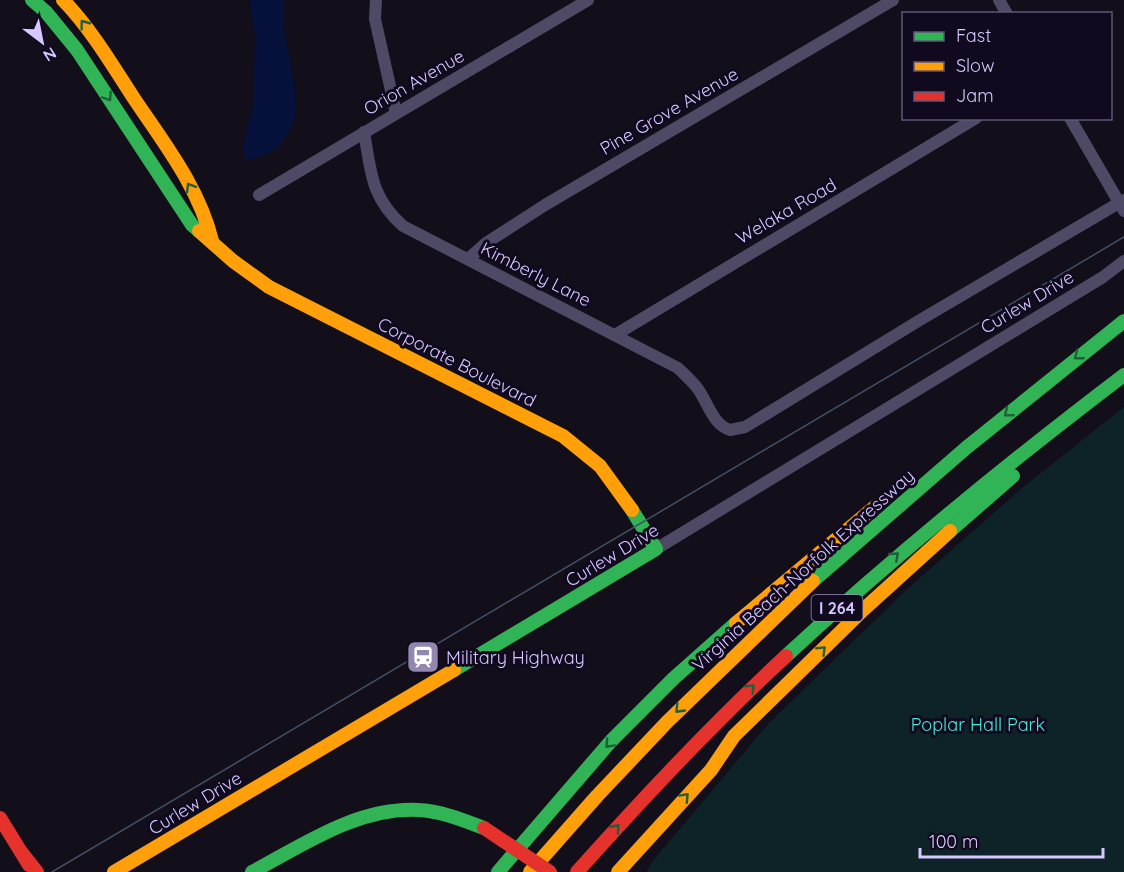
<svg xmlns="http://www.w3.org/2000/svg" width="1124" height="872" viewBox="0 0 1124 872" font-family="Quicksand,sans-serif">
  <rect width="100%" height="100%" fill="#120f1a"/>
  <!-- green -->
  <polygon fill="#0d2327" points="1124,407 1124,872 647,872 652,862 768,724 904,592 1022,488"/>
  <!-- water -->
  <polygon fill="#05103b" points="249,0 283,0 283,23 295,89 296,116 288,134 277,149 251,160 247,159 243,153 243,146 253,105 255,33"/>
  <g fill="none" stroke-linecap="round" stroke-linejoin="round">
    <!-- street -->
    <g stroke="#4e4964" stroke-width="12">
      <polyline points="376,0 375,19 396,113"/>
      <polyline points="999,0 1007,14"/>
      <polyline points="1070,118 1124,211"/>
      <path d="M364 132C371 172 371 198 403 226L678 368C685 375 692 381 698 389 708 403 713 425 730 430L745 427 920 320 1124 200"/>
      <polyline points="259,195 588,0"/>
      <polyline points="468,259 486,243 545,205 893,0"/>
      <polyline points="615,335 976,118"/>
      <polyline points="656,549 1103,277 1124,261"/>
    </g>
    <!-- fast -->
    <g stroke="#30b455" stroke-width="14">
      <polyline points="32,0 46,12 77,50 192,225 199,231"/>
      <polyline points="950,531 1013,476"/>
      <polyline points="813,581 966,448 1124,321"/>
      <path d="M786 656C894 556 1007 464 1124 375"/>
      <polyline points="454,670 656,549 632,510"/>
      <path d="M252 872C303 845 357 807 418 810 441 811 463 820 484 828"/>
      <polyline points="498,872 611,741 674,678 736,623"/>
    </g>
    <!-- slow -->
    <g stroke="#ff9f0a" stroke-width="14">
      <path d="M63 0C91 29 111 63 133 97 163 142 199 187 212 241"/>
      <polyline points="199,231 233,261 269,287 563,436 600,466 632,510"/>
      <polyline points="736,623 877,505"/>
      <polyline points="114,872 454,670"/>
      <polyline points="530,872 597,796 667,722 813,581"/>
      <polyline points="618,872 711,770 734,736 864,609 950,531"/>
    </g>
    <!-- jam -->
    <g stroke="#e5322d" stroke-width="14">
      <polyline points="0,818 29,865"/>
      <polyline points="22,853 37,872"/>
      <path d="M577 872C644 797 712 724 786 656"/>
    </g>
    <!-- tram -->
    <polyline stroke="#415066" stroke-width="1.5" points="52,872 1124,237"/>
    <!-- jam-bridge -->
    <polyline stroke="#e5322d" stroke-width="14" points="484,828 550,872"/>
  </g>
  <!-- one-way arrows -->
  <defs><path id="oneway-chevron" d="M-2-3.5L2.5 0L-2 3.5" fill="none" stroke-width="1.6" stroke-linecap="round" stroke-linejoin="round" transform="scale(1.5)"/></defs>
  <g stroke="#205f3a">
    <use href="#oneway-chevron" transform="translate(84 24) rotate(-127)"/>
    <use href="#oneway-chevron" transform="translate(108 97) rotate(56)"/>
    <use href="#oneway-chevron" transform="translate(190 187) rotate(-121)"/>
    <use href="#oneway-chevron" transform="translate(1078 356) rotate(142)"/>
    <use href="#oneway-chevron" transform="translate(1008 413) rotate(141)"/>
    <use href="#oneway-chevron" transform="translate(895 556) rotate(-41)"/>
    <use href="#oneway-chevron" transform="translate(822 650) rotate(-44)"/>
    <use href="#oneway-chevron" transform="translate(751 688) rotate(-44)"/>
    <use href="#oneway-chevron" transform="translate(679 709) rotate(134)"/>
    <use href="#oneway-chevron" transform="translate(609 744) rotate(133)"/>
    <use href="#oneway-chevron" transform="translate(685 797) rotate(-47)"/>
    <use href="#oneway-chevron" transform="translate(616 828) rotate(-48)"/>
  </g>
  <!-- icons -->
  <defs>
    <g id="station-square" transform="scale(1.725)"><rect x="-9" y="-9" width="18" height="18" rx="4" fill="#9187af" stroke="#110a1f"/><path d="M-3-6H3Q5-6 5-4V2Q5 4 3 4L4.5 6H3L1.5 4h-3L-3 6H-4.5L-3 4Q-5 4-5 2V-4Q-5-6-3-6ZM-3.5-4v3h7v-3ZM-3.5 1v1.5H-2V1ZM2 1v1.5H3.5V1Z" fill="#fff"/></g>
  </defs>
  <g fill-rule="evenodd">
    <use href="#station-square" x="423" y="657"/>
  </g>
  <g text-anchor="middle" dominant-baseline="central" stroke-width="6" stroke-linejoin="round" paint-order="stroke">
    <!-- shield labels -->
    <rect fill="#110a1f" stroke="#9b8fbc" stroke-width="1.5" x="811.5" y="595" width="51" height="26" rx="4.5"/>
    <g font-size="16" font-weight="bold" fill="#d6c8ff">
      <text x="837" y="608">I 264</text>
    </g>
    <!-- street labels -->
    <g font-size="18" fill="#d6c8ff" stroke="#110a1f">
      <text transform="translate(414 82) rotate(-30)">Orion Avenue</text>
      <text transform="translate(669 111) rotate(-30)">Pine Grove Avenue</text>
      <text transform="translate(786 211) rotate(-30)">Welaka Road</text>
      <text transform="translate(536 274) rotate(27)">Kimberly Lane</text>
      <text transform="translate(1027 302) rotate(-31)">Curlew Drive</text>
      <text transform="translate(457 362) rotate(27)">Corporate Boulevard</text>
      <text transform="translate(612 555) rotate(-31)">Curlew Drive</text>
      <text transform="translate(803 570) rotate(-42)">Virginia Beach-Norfolk Expressway</text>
      <text transform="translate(195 803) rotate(-31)">Curlew Drive</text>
    </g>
    <!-- poi labels -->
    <g font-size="18" fill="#d6c8ff" stroke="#110a1f" text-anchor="start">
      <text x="446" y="657">Military Highway</text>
    </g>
    <!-- park labels -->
    <g font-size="18" fill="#48ebda" stroke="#110a1f">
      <text x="978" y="724">Poplar Hall Park</text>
    </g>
  </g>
  <!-- legend -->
  <rect x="902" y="12" width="210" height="108" fill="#110a1f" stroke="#605679" stroke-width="1.5"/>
  <rect x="914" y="32" width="30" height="9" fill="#30b455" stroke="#605679" stroke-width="1.5"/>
  <text x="956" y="42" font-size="18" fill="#d6c8ff">Fast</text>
  <rect x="914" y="62" width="30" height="9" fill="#ff9f0a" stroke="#605679" stroke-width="1.5"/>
  <text x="956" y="72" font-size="18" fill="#d6c8ff">Slow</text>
  <rect x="914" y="92" width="30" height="9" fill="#e5322d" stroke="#605679" stroke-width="1.5"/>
  <text x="956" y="102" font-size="18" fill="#d6c8ff">Jam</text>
  <!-- north arrow -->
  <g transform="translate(42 42) rotate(148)" stroke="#110a1f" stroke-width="4.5" paint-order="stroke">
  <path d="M0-4.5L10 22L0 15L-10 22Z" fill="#d6c8ff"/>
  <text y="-9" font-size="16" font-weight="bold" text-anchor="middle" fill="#d6c8ff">N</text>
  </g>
  <!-- scale -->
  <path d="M920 848v9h183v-9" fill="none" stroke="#d6c8ff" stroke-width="3"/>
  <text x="929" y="848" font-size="18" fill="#d6c8ff" stroke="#110a1f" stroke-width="4.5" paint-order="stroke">100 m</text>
</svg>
